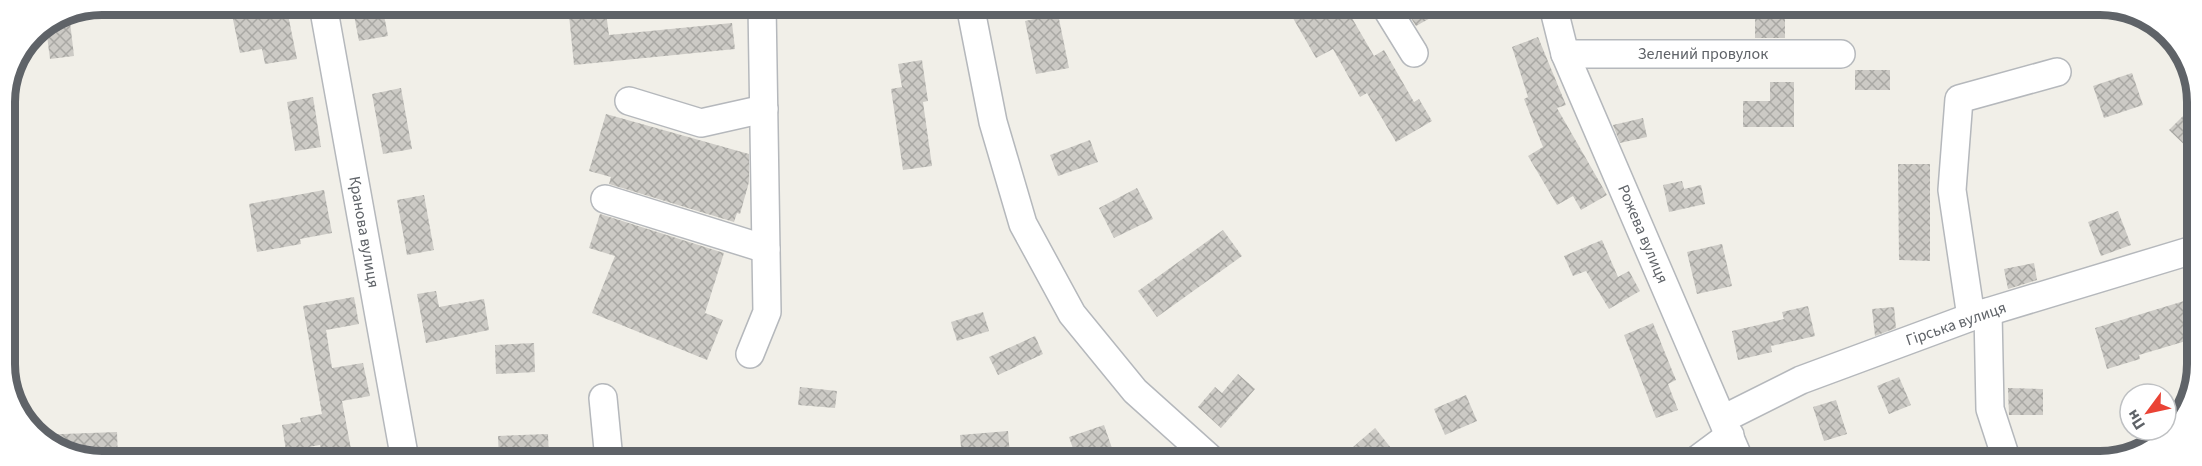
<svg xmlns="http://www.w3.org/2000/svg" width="2202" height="466" viewBox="0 0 2202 466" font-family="'Source Sans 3',sans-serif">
  <defs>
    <pattern id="building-cross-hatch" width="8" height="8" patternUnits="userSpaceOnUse" patternTransform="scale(1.5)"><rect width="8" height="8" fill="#cccac5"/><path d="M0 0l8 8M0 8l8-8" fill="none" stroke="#a9a8a4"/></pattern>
  </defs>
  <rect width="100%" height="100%" fill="#f1efe8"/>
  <!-- building -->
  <g fill="url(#building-cross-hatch)">
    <polygon points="230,5 286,5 297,59 265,64 262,49 240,53"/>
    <polygon points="352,5 382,5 388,36 359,41"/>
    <polygon points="568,5 605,5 609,35 732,23 735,49 574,65"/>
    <polygon points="1286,6 1345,6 1374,56 1384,50 1414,102 1419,99 1432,121 1396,142 1367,93 1360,97 1333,49 1316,58"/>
    <polygon points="1403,6 1452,6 1416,26"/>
    <rect x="1755" y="6" width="30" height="32"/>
    <polygon points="1058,14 1069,68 1036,74 1025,21"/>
    <polygon points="70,22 74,56 50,59 46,28"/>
    <polygon points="1538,37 1566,105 1557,108 1607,195 1581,210 1573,196 1557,205 1528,156 1543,147 1524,99 1528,97 1512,47"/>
    <polygon points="922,60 928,101 923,102 932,166 903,170 891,89 902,87 898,64"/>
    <rect x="1855" y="70" width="35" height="20"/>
    <polygon points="2132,73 2143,105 2104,118 2093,86"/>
    <polygon points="1770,82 1794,82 1794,127 1743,127 1743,101 1770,101"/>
    <polygon points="401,88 412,149 383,154 372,94"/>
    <polygon points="313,97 321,147 295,151 287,102"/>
    <polygon points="2196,103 2196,156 2169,130"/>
    <polygon points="606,114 749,154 749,182 740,214 737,213 734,222 609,184 611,177 589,171"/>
    <polygon points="1643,118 1647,137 1620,143 1613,125"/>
    <polygon points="1090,140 1098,162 1058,176 1050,155"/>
    <polygon points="1898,164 1930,164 1930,261 1899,260"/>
    <polygon points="1682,181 1684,189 1701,185 1705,204 1669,212 1663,185"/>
    <polygon points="1137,188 1153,219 1114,238 1099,208"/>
    <polygon points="324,190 332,233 300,239 301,244 257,252 249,204"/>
    <polygon points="424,195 434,250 407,255 397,200"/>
    <polygon points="2118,211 2131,245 2101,256 2088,222"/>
    <polygon points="600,214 724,253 705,313 723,320 707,360 592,313 615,256 589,248"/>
    <polygon points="1223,230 1242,256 1157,317 1138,291"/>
    <polygon points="1602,240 1618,277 1629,271 1640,291 1609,309 1586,271 1573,276 1564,256"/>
    <polygon points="1722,244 1732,286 1697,294 1687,252"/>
    <polygon points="2034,263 2037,280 2008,289 2004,269"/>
    <polygon points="436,291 439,307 484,299 489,330 426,343 417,294"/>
    <polygon points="354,297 359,324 326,330 332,368 363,363 370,396 342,401 353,460 323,460 320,445 286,451 282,425 301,422 300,418 322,414 303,306"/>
    <polygon points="2184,301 2188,314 2196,311 2196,338 2139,355 2140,359 2107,369 2095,328"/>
    <polygon points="1808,306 1815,336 1771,346 1772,352 1738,360 1732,331 1784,319 1782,312"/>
    <polygon points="1894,307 1896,328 1875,336 1872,309"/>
    <polygon points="983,312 989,331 957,341 951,322"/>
    <polygon points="1653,323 1676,380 1668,384 1678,410 1656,418 1624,335"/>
    <polygon points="1035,336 1043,354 998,375 989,357"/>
    <polygon points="534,343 535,372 496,374 495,345"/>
    <polygon points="1238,374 1255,389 1221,428 1198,407 1215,387 1222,393"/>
    <polygon points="1899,377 1911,405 1889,414 1877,386"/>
    <polygon points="800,387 837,391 835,408 798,405"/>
    <polygon points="2008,388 2043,389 2043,415 2009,415"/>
    <polygon points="1466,395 1477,421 1445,435 1434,409"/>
    <polygon points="1836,400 1847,434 1824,441 1813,407"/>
    <polygon points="1104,425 1113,451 1100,455 1102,460 1077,460 1069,437"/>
    <polygon points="1375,428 1395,453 1386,461 1337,461"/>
    <polygon points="1008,431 1010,456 972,460 972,458 962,459 960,435"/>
    <polygon points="117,432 118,460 83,460 36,435"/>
    <polygon points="548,434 549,460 499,460 498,436"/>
  </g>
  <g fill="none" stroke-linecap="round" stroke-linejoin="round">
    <!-- minor casing -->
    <g stroke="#b5b8bc" stroke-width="30">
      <g id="minor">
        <polyline points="323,5 405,460"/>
        <polyline points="970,5 993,122 1023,224 1072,314 1135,391 1213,461"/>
        <polyline points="1385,6 1414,53"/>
        <polyline points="1553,6 1565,54 1740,461"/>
        <polyline points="1565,54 1841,54"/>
        <polyline points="629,101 701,123 764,109"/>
        <polyline points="605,199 766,249"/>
        <polyline points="1988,312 1990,409 2007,461"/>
        <polyline points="1971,317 1952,190 1959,99 2057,72"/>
        <polyline points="750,354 767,312 762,5"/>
        <polyline points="603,398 609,460"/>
        <polyline points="1723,419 1801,380 1971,317 2196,249"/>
        <polyline points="1695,461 1730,435"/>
      </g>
    </g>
    <!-- minor -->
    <use href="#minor" stroke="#fff" stroke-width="27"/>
  </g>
  <g text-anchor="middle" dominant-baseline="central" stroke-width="4.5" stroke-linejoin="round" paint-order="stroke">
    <!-- street labels -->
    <g font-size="16" fill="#5f6368" stroke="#fff">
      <text x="1703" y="54">Зелений провулок</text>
      <text transform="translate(364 232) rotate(80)">Кранова вулиця</text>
      <text transform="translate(1643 234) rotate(67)">Рожева вулиця</text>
      <text transform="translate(1956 324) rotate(-19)">Гірська вулиця</text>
    </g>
  </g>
  <!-- crop -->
  <path d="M0 0H2202V466H0ZM102 15H2100A87 87 0 0 1 2187 102V364A87 87 0 0 1 2100 451H102A87 87 0 0 1 15 364V102A87 87 0 0 1 102 15Z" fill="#fff" fill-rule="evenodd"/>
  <path fill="none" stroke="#5f6368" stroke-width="8" d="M102 15H2100A87 87 0 0 1 2187 102V364A87 87 0 0 1 2100 451H102A87 87 0 0 1 15 364V102A87 87 0 0 1 102 15Z"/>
  <!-- north arrow -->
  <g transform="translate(2148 412) rotate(237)"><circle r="28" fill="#ffffff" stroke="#bfc1c3" stroke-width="1.5"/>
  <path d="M0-4.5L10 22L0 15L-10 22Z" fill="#ea4335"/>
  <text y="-9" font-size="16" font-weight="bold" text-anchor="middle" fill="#5f6368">Пн</text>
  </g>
</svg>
